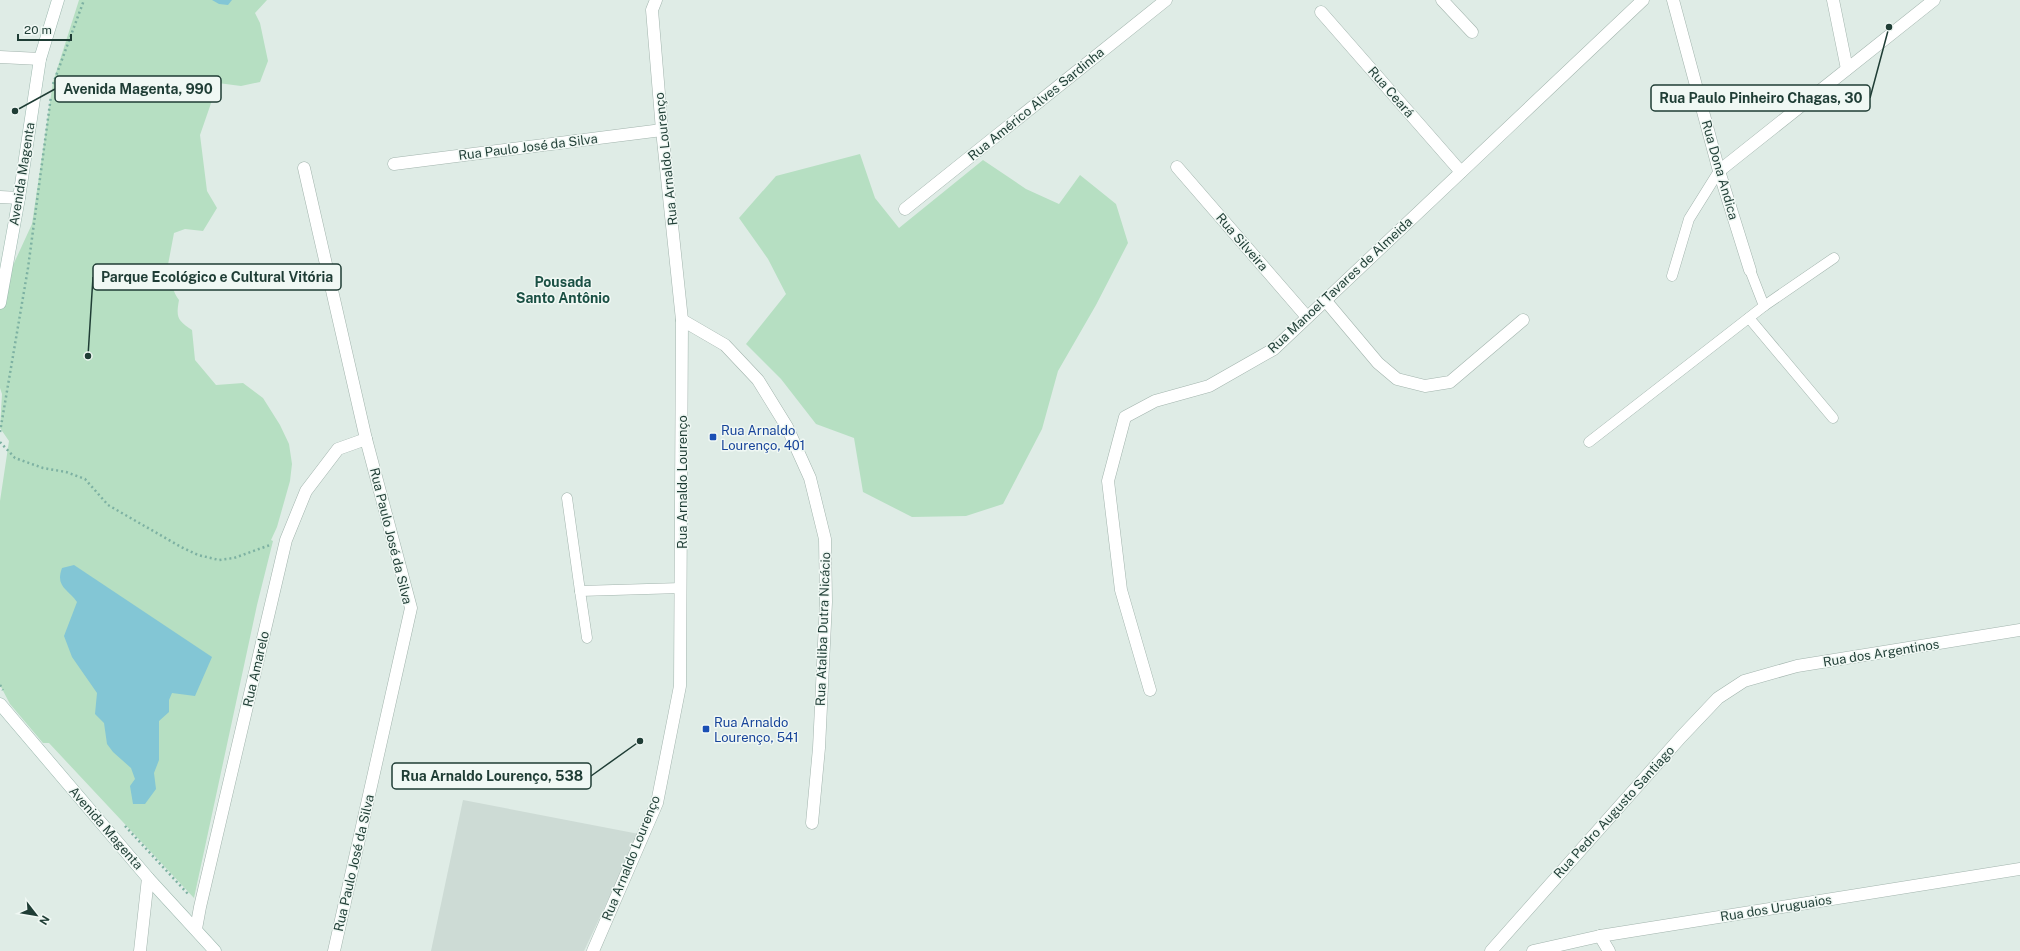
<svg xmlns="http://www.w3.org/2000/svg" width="2020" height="951" viewBox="0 0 2020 951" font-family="'Public Sans',sans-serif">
  <rect width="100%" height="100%" fill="#dfece6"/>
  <!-- built -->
  <polygon fill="#cddbd5" points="463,800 639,834 584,951 431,951"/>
  <!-- green -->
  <g fill="#b6dfc2">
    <path d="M79 0H267L255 13 260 23 268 61 260 82 241 86 218 83 200 135 207 191 217 208 203 231 185 229 174 233 167 270C175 282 170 288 179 300 176 317 177 320 192 330L195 360 216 385 243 383 263 398 280 425 289 444 292 464 290 481 277 527 271 540 273 541 257 605 194 898 49 743H43L10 704 0 685V501L9 441 0 428 2 394 0 388V305L3 287 32 224 53 82Z"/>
    <polygon points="860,154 875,198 899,228 983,160 1026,189 1059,204 1080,175 1116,204 1128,243 1096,305 1058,371 1042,429 1003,504 966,516 912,517 863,492 854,438 816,424 781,379 746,344 786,294 768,259 739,218 776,176"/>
  </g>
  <!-- water -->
  <g fill="#83c6d5">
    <polygon points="212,0 232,0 228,5 219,4"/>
    <path d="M74 565 212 657 195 696 172 693 169 700V712L159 721V760L154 773 156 789 145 804H133L130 786 135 779 131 768 113 752 107 744 104 723 95 714 97 693 72 657 64 636 77 602C68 589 55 587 62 568Z"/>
  </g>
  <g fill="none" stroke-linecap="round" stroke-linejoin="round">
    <!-- lane casing -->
    <g stroke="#a2b4ad" stroke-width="11">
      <g id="lane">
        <polyline points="1672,276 1689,219 1719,171"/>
        <polyline points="1764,306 1834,258"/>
        <polyline points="1749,318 1833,418"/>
        <polyline points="1589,442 1764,306 1750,270"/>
        <polyline points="567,498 580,591 681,588"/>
        <polyline points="580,591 587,638"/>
      </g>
    </g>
    <!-- street casing -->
    <g stroke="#a2b4ad" stroke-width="13">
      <g id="street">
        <polyline points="1442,0 1472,32"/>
        <polyline points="1673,0 1719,171 1750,270"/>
        <polyline points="1833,0 1847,69"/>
        <polyline points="1321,12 1461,172"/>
        <polyline points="0,57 40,59"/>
        <polyline points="394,164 662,130"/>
        <polyline points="1177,167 1307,317"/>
        <polyline points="304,168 366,439 411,608 334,951"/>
        <polyline points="1719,171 1934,0"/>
        <polyline points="0,197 19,198"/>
        <polyline points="905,209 1166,0"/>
        <polyline points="1325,300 1378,363 1397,379 1425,386 1450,382 1523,320"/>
        <polyline points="682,320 725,345 758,380 787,427 810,478 825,539 826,602 819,748 812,823"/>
        <polyline points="1150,690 1121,590 1108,481 1125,417 1155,401 1209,386 1274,349 1643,0"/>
        <polyline points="196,929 200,907 286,540 306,491 338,449 366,439"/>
        <polyline points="1600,936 1609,951"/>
        <polyline points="140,951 148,878"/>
        <polyline points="593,951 657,803 680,686 682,320 662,130 652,10 656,0"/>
        <polyline points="1491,951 1681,737 1718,698 1744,681 1797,666 2020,630"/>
        <polyline points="1533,951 1600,936 2020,869"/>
      </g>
    </g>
    <!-- secondary casing -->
    <g stroke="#9db8af" stroke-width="13">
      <g id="secondary">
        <polyline points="0,303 19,198 40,59 58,0"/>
        <polyline points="0,704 148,878 215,951"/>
      </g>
    </g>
    <!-- path -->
    <g stroke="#7db1a2" stroke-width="2.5" stroke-dasharray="2 3" stroke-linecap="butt">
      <polyline points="53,84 84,0"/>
      <polyline points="0,432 28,268 51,96"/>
      <polyline points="0,442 15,458 43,468 66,472 85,479 108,505 181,547 198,555 219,560 234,558 270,545"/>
      <polyline points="0,685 3,690"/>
      <polyline points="125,826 188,894"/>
    </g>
    <!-- lane -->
    <use href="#lane" stroke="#fff" stroke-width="10"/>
    <!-- street -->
    <use href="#street" stroke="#fff" stroke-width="12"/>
    <!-- secondary -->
    <use href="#secondary" stroke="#fff" stroke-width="12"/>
  </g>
  <!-- markers -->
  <g fill="#1a4fb4" stroke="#f0f8f4" stroke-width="1.5">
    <rect x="709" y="433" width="8" height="8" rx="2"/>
    <rect x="702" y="725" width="8" height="8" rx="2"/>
  </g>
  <g text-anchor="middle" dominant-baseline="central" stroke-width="3" stroke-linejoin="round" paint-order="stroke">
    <!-- street labels -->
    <g font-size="13" fill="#1f3d35" stroke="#f0f8f4">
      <text transform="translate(1391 92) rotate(49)">Rua Ceará</text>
      <text transform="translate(1036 104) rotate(-39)">Rua Américo Alves Sardinha</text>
      <text transform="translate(528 147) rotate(-7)">Rua Paulo José da Silva</text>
      <text transform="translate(666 159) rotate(-96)">Rua Arnaldo Lourenço</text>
      <text transform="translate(1720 170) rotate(74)">Rua Dona Andica</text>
      <text transform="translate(22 174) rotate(-81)">Avenida Magenta</text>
      <text transform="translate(1242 242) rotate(49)">Rua Silveira</text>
      <text transform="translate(1340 285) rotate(-43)">Rua Manoel Tavares de Almeida</text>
      <text transform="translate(682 482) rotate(-90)">Rua Arnaldo Lourenço</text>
      <text transform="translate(391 536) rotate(76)">Rua Paulo José da Silva</text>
      <text transform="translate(823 629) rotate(-88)">Rua Ataliba Dutra Nicácio</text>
      <text transform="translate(1881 653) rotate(-9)">Rua dos Argentinos</text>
      <text transform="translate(256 669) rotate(-77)">Rua Amarelo</text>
      <text transform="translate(1614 812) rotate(-48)">Rua Pedro Augusto Santiago</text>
      <text transform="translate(106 828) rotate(49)">Avenida Magenta</text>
      <text transform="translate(631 858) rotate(-68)">Rua Arnaldo Lourenço</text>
      <text transform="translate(354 863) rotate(-77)">Rua Paulo José da Silva</text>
      <text transform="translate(1776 908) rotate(-9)">Rua dos Uruguaios</text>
    </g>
    <!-- transit labels -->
    <g font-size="13" fill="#164399" stroke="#f0f8f4" text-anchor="start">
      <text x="721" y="430">Rua Arnaldo<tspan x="721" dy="15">Lourenço, 401</tspan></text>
      <text x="714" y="722">Rua Arnaldo<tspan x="714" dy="15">Lourenço, 541</tspan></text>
    </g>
    <!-- neighbourhood labels -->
    <g font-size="14" font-weight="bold" fill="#1a5044" stroke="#f0f8f4">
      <text x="563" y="282">Pousada<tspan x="563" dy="16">Santo Antônio</tspan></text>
    </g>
  </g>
  <!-- callouts -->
  <path fill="none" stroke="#1f3d35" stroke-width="1.5" d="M15 111L55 89M1889 27L1870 98M88 356L93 277M640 741L591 776"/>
  <g fill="#1f3d35" stroke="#f0f8f4" stroke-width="1.5">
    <circle cx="15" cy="111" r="4"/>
    <circle cx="1889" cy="27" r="4"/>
    <circle cx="88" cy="356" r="4"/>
    <circle cx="640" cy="741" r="4"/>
  </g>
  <g fill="#f0f8f4" stroke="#1f3d35" stroke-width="1.5">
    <rect x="55" y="76" width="166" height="26" rx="4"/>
    <rect x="1651" y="85" width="219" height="26" rx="4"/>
    <rect x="93" y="264" width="248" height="26" rx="4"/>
    <rect x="392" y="763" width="199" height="26" rx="4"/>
  </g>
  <g font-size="14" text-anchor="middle" font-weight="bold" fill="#1f3d35">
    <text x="138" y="94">Avenida Magenta, 990</text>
    <text x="1761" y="103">Rua Paulo Pinheiro Chagas, 30</text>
    <text x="217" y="282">Parque Ecológico e Cultural Vitória</text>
    <text x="492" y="781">Rua Arnaldo Lourenço, 538</text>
  </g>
  <!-- north arrow -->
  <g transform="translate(36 915) rotate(121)" stroke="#f0f8f4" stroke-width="3" paint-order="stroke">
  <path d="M0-3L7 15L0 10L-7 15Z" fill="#1f3d35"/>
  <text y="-6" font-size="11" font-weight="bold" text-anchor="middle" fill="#1f3d35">N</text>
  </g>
  <!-- scale -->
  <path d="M18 34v6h53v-6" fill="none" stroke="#1f3d35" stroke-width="2"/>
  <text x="24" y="34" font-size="12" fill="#1f3d35" stroke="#f0f8f4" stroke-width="3" paint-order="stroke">20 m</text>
</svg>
